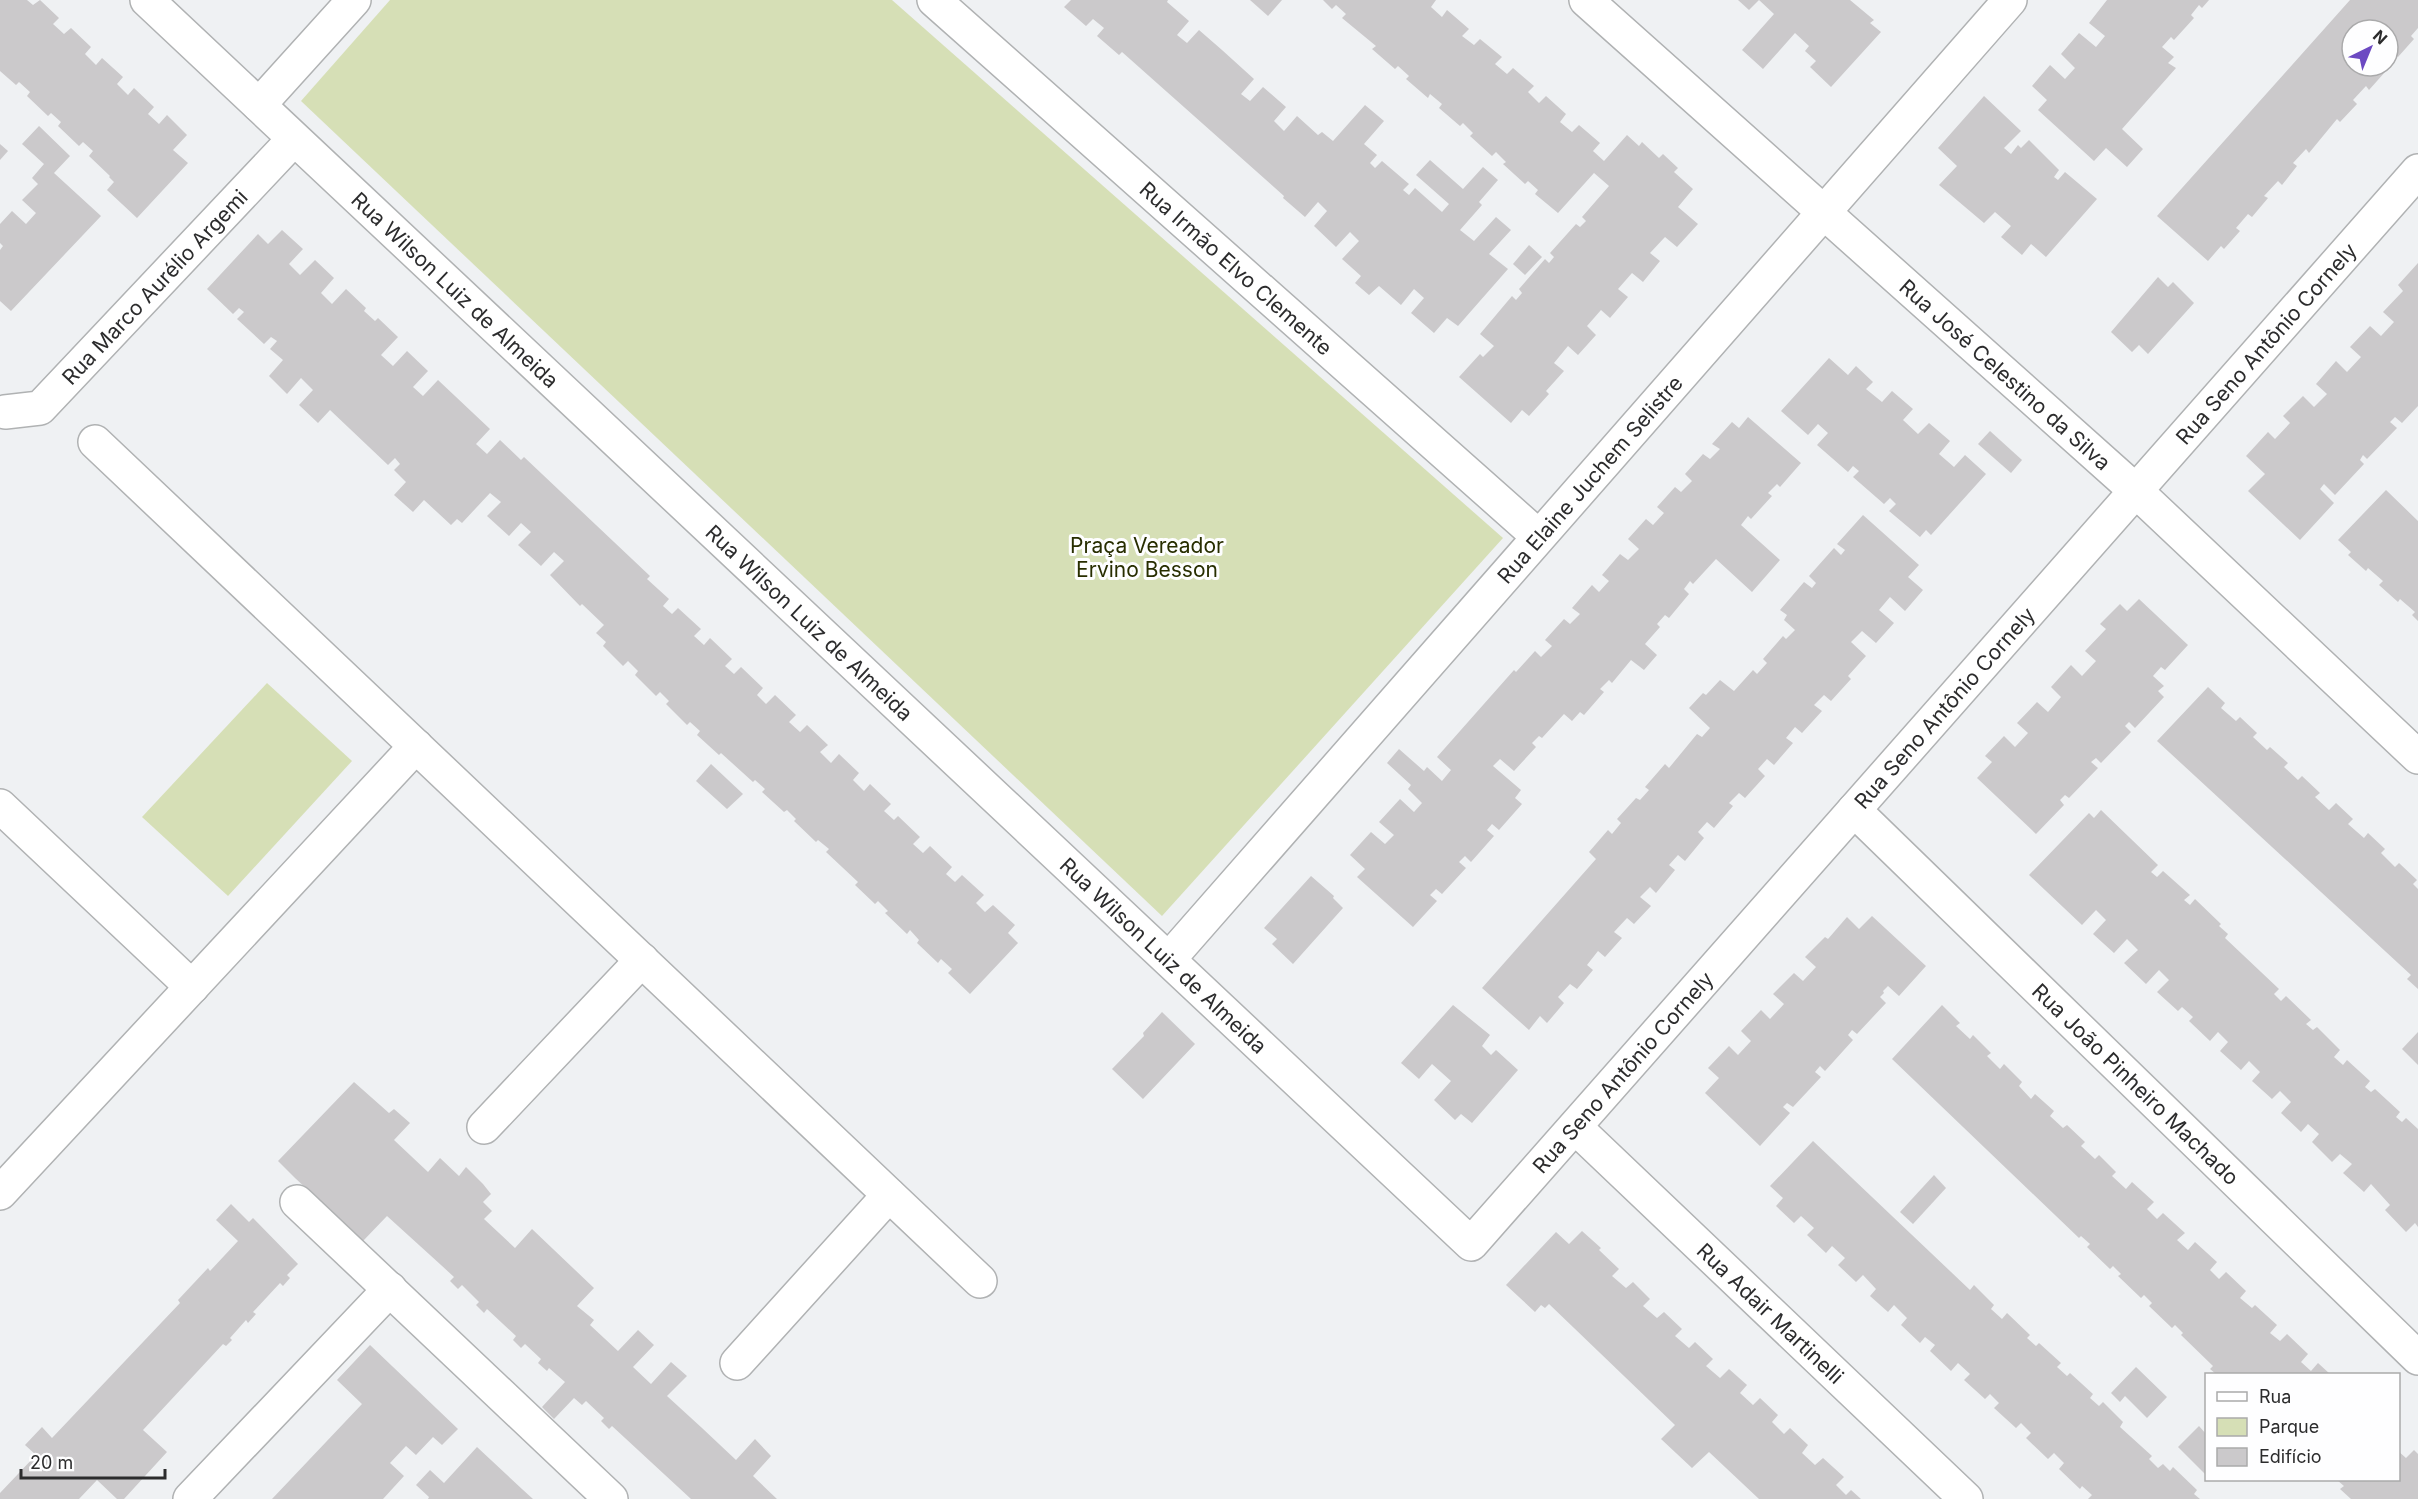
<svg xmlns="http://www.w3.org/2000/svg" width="2418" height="1499" viewBox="0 0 2418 1499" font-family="Inter,sans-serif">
  <rect width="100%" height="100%" fill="#eff1f3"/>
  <!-- green -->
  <g fill="#d6dfb6">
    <polygon points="390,0 892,0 1503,538 1162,916 301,101"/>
    <polygon points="267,683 352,761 228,896 142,817"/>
  </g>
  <!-- building -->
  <g fill="#cbc9cb">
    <polygon points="0,0 27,0 33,5 40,0 59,18 53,24 64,34 71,28 91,47 85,54 96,65 102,58 123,77 117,84 128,95 134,88 154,107 148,114 159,124 167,115 187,135 173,150 188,163 137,218 107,190 114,182 109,177 110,176 89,156 93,151 83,142 79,146 58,126 61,122 51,113 48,116 27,96 30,92 19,82 16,85 0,71"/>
    <polygon points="1071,0 1168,0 1167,2 1189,21 1177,35 1187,43 1199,30 1222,50 1254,79 1241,94 1250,101 1263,87 1286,107 1274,121 1284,131 1297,116 1318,135 1322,132 1333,141 1365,105 1384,121 1364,144 1377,155 1370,163 1375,168 1382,161 1409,184 1403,190 1409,195 1415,188 1442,212 1449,204 1416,175 1430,160 1463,189 1483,167 1498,180 1479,202 1482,205 1460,230 1474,241 1496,217 1511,230 1489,254 1508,269 1458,326 1447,318 1434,333 1411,313 1424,298 1414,289 1401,305 1379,286 1369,295 1355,283 1361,276 1342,259 1359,241 1350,232 1336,247 1314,226 1327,211 1318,202 1305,217 1283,198 1284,196 1122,52 1119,55 1097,36 1104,28 1093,19 1086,26 1064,7"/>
    <polygon points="1250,0 1282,0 1268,16"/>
    <polygon points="1323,0 1436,0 1431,7 1442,17 1447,10 1469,29 1462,36 1474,45 1480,39 1502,57 1495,64 1507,74 1513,68 1534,86 1528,92 1539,103 1546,96 1566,114 1560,122 1572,132 1579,125 1600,143 1593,151 1604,161 1627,135 1639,146 1642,142 1659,158 1663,154 1678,168 1674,172 1693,189 1678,207 1698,224 1677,247 1665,237 1650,253 1660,261 1643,282 1632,273 1618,289 1628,297 1610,318 1601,310 1587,326 1596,335 1578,355 1568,346 1554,363 1564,371 1546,391 1549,394 1529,416 1522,410 1511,423 1459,377 1480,354 1483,357 1494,346 1480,334 1512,296 1516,300 1522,293 1519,289 1545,259 1549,263 1554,257 1550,253 1576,224 1580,227 1586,221 1582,217 1609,186 1594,173 1558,213 1535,194 1538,190 1528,181 1525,184 1503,164 1506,162 1496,152 1492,156 1470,136 1473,133 1463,123 1460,126 1439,108 1442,104 1430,94 1428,98 1406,79 1409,76 1398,66 1395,69 1372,49 1376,46 1342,18 1346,14 1336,5 1332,9"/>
    <polygon points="1738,0 1759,0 1749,10"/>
    <polygon points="1759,0 1850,0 1874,20 1870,23 1881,32 1831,87 1810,67 1816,61 1805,51 1809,46 1795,33 1763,69 1742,50 1774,14"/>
    <polygon points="2107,0 2209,0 2202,8 2199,5 2191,15 2194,18 2174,40 2171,37 2162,47 2174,57 2168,63 2176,68 2122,129 2143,149 2127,167 2106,148 2094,161 2038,110 2047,100 2032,86 2050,65 2065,79 2075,68 2061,54 2079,33 2096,47 2105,36 2089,23"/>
    <polygon points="2350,0 2418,0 2418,28 2411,36 2414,39 2398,57 2395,54 2388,61 2388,30 2352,30 2352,66 2384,66 2381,69 2385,72 2369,90 2366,86 2353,100 2357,104 2340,122 2337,119 2309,153 2306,149 2293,163 2297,166 2282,185 2278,181 2264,196 2268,198 2252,217 2248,214 2236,228 2240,231 2224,249 2221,246 2208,261 2157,216"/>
    <polygon points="1984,96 2021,131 2004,148 2011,154 2018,145 2021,148 2029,140 2059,170 2054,177 2058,180 2065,172 2097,199 2046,257 2031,244 2022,255 2001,237 2011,226 1995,212 1984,223 1939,185 1957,166 1938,148"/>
    <polygon points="39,126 70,156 54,173 101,216 11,311 0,301 0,250 3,246 0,243 0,224 12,211 26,224 36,213 22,200 38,184 32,178 44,164 22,144"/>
    <polygon points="0,144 8,151 0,160"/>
    <polygon points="282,230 303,249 289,264 300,275 315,260 334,278 321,293 332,304 346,289 366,308 364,311 375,321 378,318 398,337 381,355 393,366 407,351 428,371 413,387 423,396 438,380 490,429 476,444 487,454 500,440 521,460 524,457 650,576 647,579 669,599 663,606 672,614 678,608 701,629 694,636 704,645 710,638 732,659 725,666 734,674 741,667 763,688 757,695 766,704 775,695 796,715 789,722 800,732 807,725 828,745 820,752 831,763 839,754 859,773 853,780 864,791 870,784 891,804 884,811 894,820 898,816 920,837 913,844 923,853 930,846 952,867 946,874 955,882 962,875 984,895 976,903 985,912 993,905 1015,925 1008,933 1018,943 970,994 948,973 952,969 941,959 938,963 917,943 919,940 910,930 907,934 885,913 888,911 878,901 875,904 855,885 858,882 826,852 829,849 818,840 816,842 794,821 796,819 787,810 784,812 762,792 765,789 755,780 753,782 721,753 719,755 697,735 700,731 690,722 687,725 666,704 669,701 660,692 656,696 635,675 638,671 628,661 623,666 603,646 606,642 596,633 604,625 582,604 580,606 550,575 564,561 554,552 541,566 518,545 531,532 521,523 509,536 487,516 501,502 490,493 462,523 457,519 451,525 424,500 413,512 394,495 406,482 394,470 400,464 395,458 388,465 330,410 318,423 299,405 313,390 301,378 287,394 269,376 283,360 270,349 277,341 271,337 264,344 237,319 244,312 239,308 233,314 207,289 258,234 268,244"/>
    <polygon points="1529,245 1542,257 1525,275 1513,264"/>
    <polygon points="2418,263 2418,406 2402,423 2395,417 2390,422 2397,428 2367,459 2363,455 2360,460 2364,464 2335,495 2324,484 2320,489 2334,503 2300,540 2248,491 2265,474 2246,456 2268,432 2275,439 2290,423 2283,416 2303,396 2314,407 2327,394 2316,384 2336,361 2347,372 2361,357 2350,347 2370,326 2381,336 2394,322 2383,312 2403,291 2398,285"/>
    <polygon points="2158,277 2168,287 2173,282 2194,303 2148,354 2139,345 2132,352 2111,332"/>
    <polygon points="1829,358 1848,375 1856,366 1873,382 1866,389 1882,402 1892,391 1913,409 1903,420 1918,434 1929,423 1950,441 1939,454 1954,467 1965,455 1986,474 1931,535 1926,530 1920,537 1889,511 1896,504 1890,498 1884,504 1853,477 1859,471 1853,466 1848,472 1817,445 1828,433 1818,424 1808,435 1781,411"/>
    <polygon points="1748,417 1801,463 1780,487 1777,484 1768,493 1772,496 1751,519 1748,516 1741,525 1780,560 1752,592 1716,559 1693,584 1690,581 1684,589 1689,594 1669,618 1665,615 1657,624 1660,627 1645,644 1657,655 1644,670 1631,660 1612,683 1609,680 1600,689 1604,692 1584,715 1580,712 1572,721 1564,714 1542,738 1539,736 1532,743 1536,747 1514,771 1500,759 1493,766 1521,790 1515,798 1522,804 1499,830 1492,824 1487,830 1494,836 1471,862 1465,856 1459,862 1466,868 1442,894 1436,889 1430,895 1437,901 1413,927 1357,877 1365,869 1350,855 1371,832 1385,844 1394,835 1379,822 1400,799 1414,812 1422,803 1408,789 1411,785 1387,763 1399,749 1424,771 1427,767 1442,781 1451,770 1437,757 1514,670 1516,672 1535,651 1541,657 1552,646 1545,640 1564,619 1570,624 1580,614 1572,608 1592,585 1599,592 1609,581 1602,575 1620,554 1628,560 1639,549 1628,539 1646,519 1653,525 1664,513 1657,507 1675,487 1681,492 1692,481 1685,474 1703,454 1710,459 1720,449 1712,444 1732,422 1739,428"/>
    <polygon points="1990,431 2022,460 2011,473 1978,444"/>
    <polygon points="2386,490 2418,521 2418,621 2412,615 2415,612 2400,599 2398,602 2379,585 2383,581 2368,568 2366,571 2348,555 2351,552 2338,540"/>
    <polygon points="1863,515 1919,565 1908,577 1923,590 1905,611 1890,597 1879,610 1894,623 1876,643 1862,631 1851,642 1866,656 1848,676 1851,679 1831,701 1824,695 1814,705 1822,711 1802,733 1795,727 1786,738 1793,743 1774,765 1767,759 1758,769 1765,776 1745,798 1739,793 1729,803 1733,806 1714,828 1707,822 1698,832 1704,838 1685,861 1678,855 1669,865 1675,870 1656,893 1650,887 1640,897 1651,906 1634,924 1627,918 1614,932 1622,938 1605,957 1598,951 1587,965 1593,970 1577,989 1570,984 1558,997 1564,1003 1547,1023 1540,1016 1529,1030 1482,988 1596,859 1589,852 1608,830 1612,834 1621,823 1617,819 1636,798 1640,800 1649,790 1645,787 1665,764 1669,768 1697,734 1702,737 1710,728 1689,708 1703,693 1706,695 1720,680 1734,691 1753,670 1757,674 1767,663 1763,659 1783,636 1786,639 1795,630 1784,620 1787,615 1780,610 1804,582 1812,588 1816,583 1809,576 1834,548 1841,555 1845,550 1837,544"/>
    <polygon points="2139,599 2188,645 2165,670 2161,667 2153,676 2164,686 2158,691 2164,697 2135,728 2129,722 2125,726 2131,732 2101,763 2096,758 2091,762 2098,768 2069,798 2065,795 2060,800 2064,805 2036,834 1977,778 1992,762 1985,756 2004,736 2015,747 2028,733 2017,723 2037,702 2048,712 2061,697 2051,687 2071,665 2082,676 2096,661 2085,651 2106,629 2100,624 2120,604 2127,611"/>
    <polygon points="2208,687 2225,703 2221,708 2236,721 2240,717 2257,733 2253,737 2267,750 2270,747 2288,763 2284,767 2298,780 2302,776 2320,793 2315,797 2329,810 2336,803 2353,819 2348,824 2364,838 2368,833 2385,849 2381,853 2395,867 2399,863 2417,880 2413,884 2418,889 2418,989 2407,979 2411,975 2157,741"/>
    <polygon points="711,764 743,794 727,809 696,781"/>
    <polygon points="2101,810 2158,865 2151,872 2157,877 2163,871 2190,895 2184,900 2190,905 2195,899 2221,924 2219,926 2228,934 2225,938 2279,989 2274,994 2281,1001 2286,996 2311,1020 2306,1024 2313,1030 2317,1027 2340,1050 2334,1057 2343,1065 2347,1060 2370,1081 2365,1087 2371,1092 2375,1089 2400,1112 2396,1117 2402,1122 2406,1118 2418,1129 2418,1227 2415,1223 2406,1232 2385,1210 2390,1205 2371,1184 2364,1192 2343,1173 2352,1164 2340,1154 2332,1162 2312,1142 2319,1134 2308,1124 2301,1132 2281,1113 2291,1102 2280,1091 2272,1099 2252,1081 2260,1072 2249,1061 2241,1070 2220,1051 2228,1042 2218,1032 2210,1041 2189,1021 2193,1017 2182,1007 2178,1011 2157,992 2169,980 2159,970 2146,984 2124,963 2138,950 2127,939 2114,953 2093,934 2106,920 2096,910 2082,925 2029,875 2089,813 2094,818"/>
    <polygon points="1311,876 1334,896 1333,898 1343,908 1293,964 1272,944 1277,939 1264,928"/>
    <polygon points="1872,916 1926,966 1899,996 1888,986 1883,991 1884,993 1880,997 1886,1003 1857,1034 1852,1030 1848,1035 1853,1040 1825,1071 1820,1066 1815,1072 1821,1077 1793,1107 1787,1103 1783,1107 1790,1113 1760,1146 1705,1093 1719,1078 1708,1068 1729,1046 1738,1055 1751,1041 1741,1031 1761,1010 1770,1019 1784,1004 1773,994 1794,973 1803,981 1816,967 1805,957 1825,937 1828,939 1847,917 1859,929"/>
    <polygon points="1453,1005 1490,1035 1482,1046 1491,1055 1496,1050 1518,1070 1472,1123 1461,1114 1455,1120 1434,1100 1451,1081 1432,1064 1419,1079 1401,1063"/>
    <polygon points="1942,1005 1960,1023 1956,1026 1970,1039 1973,1035 1991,1053 1987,1056 2000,1069 2004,1064 2022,1082 2019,1086 2031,1099 2035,1094 2054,1111 2050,1116 2063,1128 2067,1125 2085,1142 2081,1146 2095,1159 2099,1155 2116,1172 2112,1176 2126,1189 2132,1182 2154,1202 2147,1209 2157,1219 2163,1213 2185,1233 2177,1240 2188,1250 2195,1242 2217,1262 2210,1270 2219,1279 2226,1272 2246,1291 2240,1298 2252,1308 2255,1305 2277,1325 2270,1333 2280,1341 2287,1334 2308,1354 2301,1362 2311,1371 2318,1363 2330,1374 2216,1374 2210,1369 2213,1366 2181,1335 2183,1333 2175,1325 2172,1328 2149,1306 2152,1303 2144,1295 2141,1298 2118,1276 2121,1274 2113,1266 2110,1269 2087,1247 2090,1244 2081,1236 2079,1238 1892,1059"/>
    <polygon points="1162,1012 1195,1044 1143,1099 1112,1069 1144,1036 1143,1033"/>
    <polygon points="2418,1032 2418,1065 2402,1049"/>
    <polygon points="354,1082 389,1113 394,1109 410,1123 394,1140 428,1172 440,1158 459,1176 466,1167 483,1184 491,1194 483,1202 492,1211 484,1219 515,1248 532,1229 594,1288 577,1306 594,1320 590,1325 618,1351 638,1330 654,1345 633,1367 651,1384 671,1362 687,1376 667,1396 702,1428 736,1460 755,1439 771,1456 753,1476 777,1499 691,1499 612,1426 609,1429 601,1421 604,1418 586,1401 582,1405 574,1398 554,1419 542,1407 565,1382 549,1368 547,1371 538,1363 541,1359 525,1344 521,1348 513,1340 516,1336 487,1309 484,1313 476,1305 479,1302 462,1285 458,1289 450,1281 454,1277 441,1265 387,1216 363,1241 295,1178 278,1161"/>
    <polygon points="1813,1141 1970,1290 1974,1285 1994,1305 1991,1309 2002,1319 2007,1313 2030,1335 2027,1338 2036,1346 2039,1343 2061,1363 2057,1367 2067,1376 2070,1373 2093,1394 2090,1398 2099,1406 2103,1402 2123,1422 2120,1427 2152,1456 2149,1459 2158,1468 2163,1464 2170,1471 2173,1467 2197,1490 2194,1494 2200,1499 2088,1499 2092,1495 2082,1486 2080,1489 2059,1469 2064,1463 2054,1453 2048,1459 2026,1438 2031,1433 2021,1423 2016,1428 1994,1408 1999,1403 1990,1394 1985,1399 1964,1380 1970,1374 1958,1363 1951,1371 1930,1351 1935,1345 1925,1337 1920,1343 1901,1325 1907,1318 1894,1305 1888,1312 1870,1296 1876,1289 1863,1275 1856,1282 1838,1265 1845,1258 1832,1246 1826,1253 1807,1235 1814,1228 1801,1216 1794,1223 1776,1206 1783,1198 1770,1186"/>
    <polygon points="1934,1175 1946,1188 1913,1224 1900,1212"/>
    <polygon points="231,1204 249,1222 253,1218 298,1264 287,1275 290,1278 283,1286 280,1283 253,1312 256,1314 248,1323 246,1320 230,1338 232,1340 226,1346 223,1344 143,1430 167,1452 124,1499 117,1499 97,1480 79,1499 0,1499 0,1493 36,1455 25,1445 42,1427 52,1438 180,1303 178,1300 208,1268 210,1271 238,1241 216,1220"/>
    <polygon points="1582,1231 1601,1248 1599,1250 1619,1269 1612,1276 1626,1288 1633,1282 1650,1299 1643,1306 1657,1318 1664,1312 1682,1329 1675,1336 1689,1348 1695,1342 1713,1359 1706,1366 1720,1378 1729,1369 1747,1385 1740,1393 1753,1405 1760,1398 1778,1415 1772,1422 1784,1434 1790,1428 1808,1445 1802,1453 1815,1465 1823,1458 1844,1477 1836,1485 1846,1495 1851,1490 1861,1499 1759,1499 1709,1452 1692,1468 1661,1439 1675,1425 1549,1304 1545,1308 1541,1305 1535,1312 1506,1285 1556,1232 1569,1244"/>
    <polygon points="370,1345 458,1429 442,1445 433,1437 416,1455 406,1446 390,1463 404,1476 383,1499 272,1499 362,1404 337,1380"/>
    <polygon points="2136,1367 2167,1397 2147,1418 2125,1396 2120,1402 2111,1393"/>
    <polygon points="2199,1426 2206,1434 2206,1475 2178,1447"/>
    <polygon points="477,1447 522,1489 533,1499 428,1499 429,1497 416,1485 430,1470 444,1483"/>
    <polygon points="2414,1450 2418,1454 2418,1499 2351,1499 2340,1489 2344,1486 2337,1480 2398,1480 2398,1451 2406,1458"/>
  </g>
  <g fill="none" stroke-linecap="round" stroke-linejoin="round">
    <!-- street casing -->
    <g stroke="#b0b2b3" stroke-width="36">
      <g id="street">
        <path id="s1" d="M147 0 1471 1244 2418 171"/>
        <path id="s2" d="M934 0 1538 536"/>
        <path id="s3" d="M1586 0 2136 491 2418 757"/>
        <polyline points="259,105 354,0"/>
        <path id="s4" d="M5 412 40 408 294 139"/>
        <polyline points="95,442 980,1281"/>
        <polyline points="0,806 192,987"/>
        <path id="s5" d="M1854 810 2418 1358"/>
        <path id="s6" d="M1169 959 2010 0"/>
        <polyline points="484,1127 642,960"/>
        <path id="s7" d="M1575 1127 1966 1499"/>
        <polyline points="0,1193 416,746"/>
        <polyline points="297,1202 611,1499"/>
        <polyline points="737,1363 889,1195"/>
        <polyline points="190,1499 390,1289"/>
      </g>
    </g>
    <!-- street -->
    <use href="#street" stroke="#fff" stroke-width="33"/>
  </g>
  <g text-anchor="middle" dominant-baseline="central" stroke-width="6" stroke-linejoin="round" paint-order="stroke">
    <!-- street labels -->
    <g font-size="21" fill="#2c2c2d" stroke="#fefeff">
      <text stroke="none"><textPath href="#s2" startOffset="404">Rua Irmão Elvo Clemente</textPath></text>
      <text stroke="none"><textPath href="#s4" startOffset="202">Rua Marco Aurélio Argemi</textPath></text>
      <text stroke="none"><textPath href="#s1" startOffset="423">Rua Wilson Luiz de Almeida</textPath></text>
      <text stroke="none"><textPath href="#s1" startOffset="3018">Rua Seno Antônio Cornely</textPath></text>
      <text stroke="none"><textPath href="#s3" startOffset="562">Rua José Celestino da Silva</textPath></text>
      <text stroke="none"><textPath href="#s6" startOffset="638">Rua Elaine Juchem Selistre</textPath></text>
      <text stroke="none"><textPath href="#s1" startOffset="909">Rua Wilson Luiz de Almeida</textPath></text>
      <text stroke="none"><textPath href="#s1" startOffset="2532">Rua Seno Antônio Cornely</textPath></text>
      <text stroke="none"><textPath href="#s1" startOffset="1395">Rua Wilson Luiz de Almeida</textPath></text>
      <text stroke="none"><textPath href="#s1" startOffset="2046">Rua Seno Antônio Cornely</textPath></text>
      <text stroke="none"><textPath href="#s5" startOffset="393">Rua João Pinheiro Machado</textPath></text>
      <text stroke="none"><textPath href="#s7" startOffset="270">Rua Adair Martinelli</textPath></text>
    </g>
    <!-- park labels -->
    <g font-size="21" fill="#282e00" stroke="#fefeff">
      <text x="1147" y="545">Praça Vereador<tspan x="1147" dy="24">Ervino Besson</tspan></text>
    </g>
  </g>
  <!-- legend -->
  <rect x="2205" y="1373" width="195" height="108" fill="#fefeff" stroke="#aaaaab" stroke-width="1.5"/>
  <rect x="2217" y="1392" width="30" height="9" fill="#ffffff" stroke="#aaaaab" stroke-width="1.5"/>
  <text x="2259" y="1403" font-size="18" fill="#2c2c2d">Rua</text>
  <rect x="2217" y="1418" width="30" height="18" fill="#d6dfb6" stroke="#aaaaab" stroke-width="1.5"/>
  <text x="2259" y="1433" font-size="18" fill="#2c2c2d">Parque</text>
  <rect x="2217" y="1448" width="30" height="18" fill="#cbc9cb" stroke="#aaaaab" stroke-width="1.5"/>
  <text x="2259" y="1463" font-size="18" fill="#2c2c2d">Edifício</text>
  <!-- north arrow -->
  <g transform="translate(2370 48) rotate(43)"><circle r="28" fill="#fefeff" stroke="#aaaaab" stroke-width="1.5"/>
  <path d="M0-4.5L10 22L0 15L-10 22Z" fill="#6c49c2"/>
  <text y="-9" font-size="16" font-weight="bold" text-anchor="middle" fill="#2c2c2d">N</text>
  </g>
  <!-- scale -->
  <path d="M21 1469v9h144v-9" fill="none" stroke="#2c2c2d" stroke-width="3"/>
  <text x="30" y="1469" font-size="18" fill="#2c2c2d" stroke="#fefeff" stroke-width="4.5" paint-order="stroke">20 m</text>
</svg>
